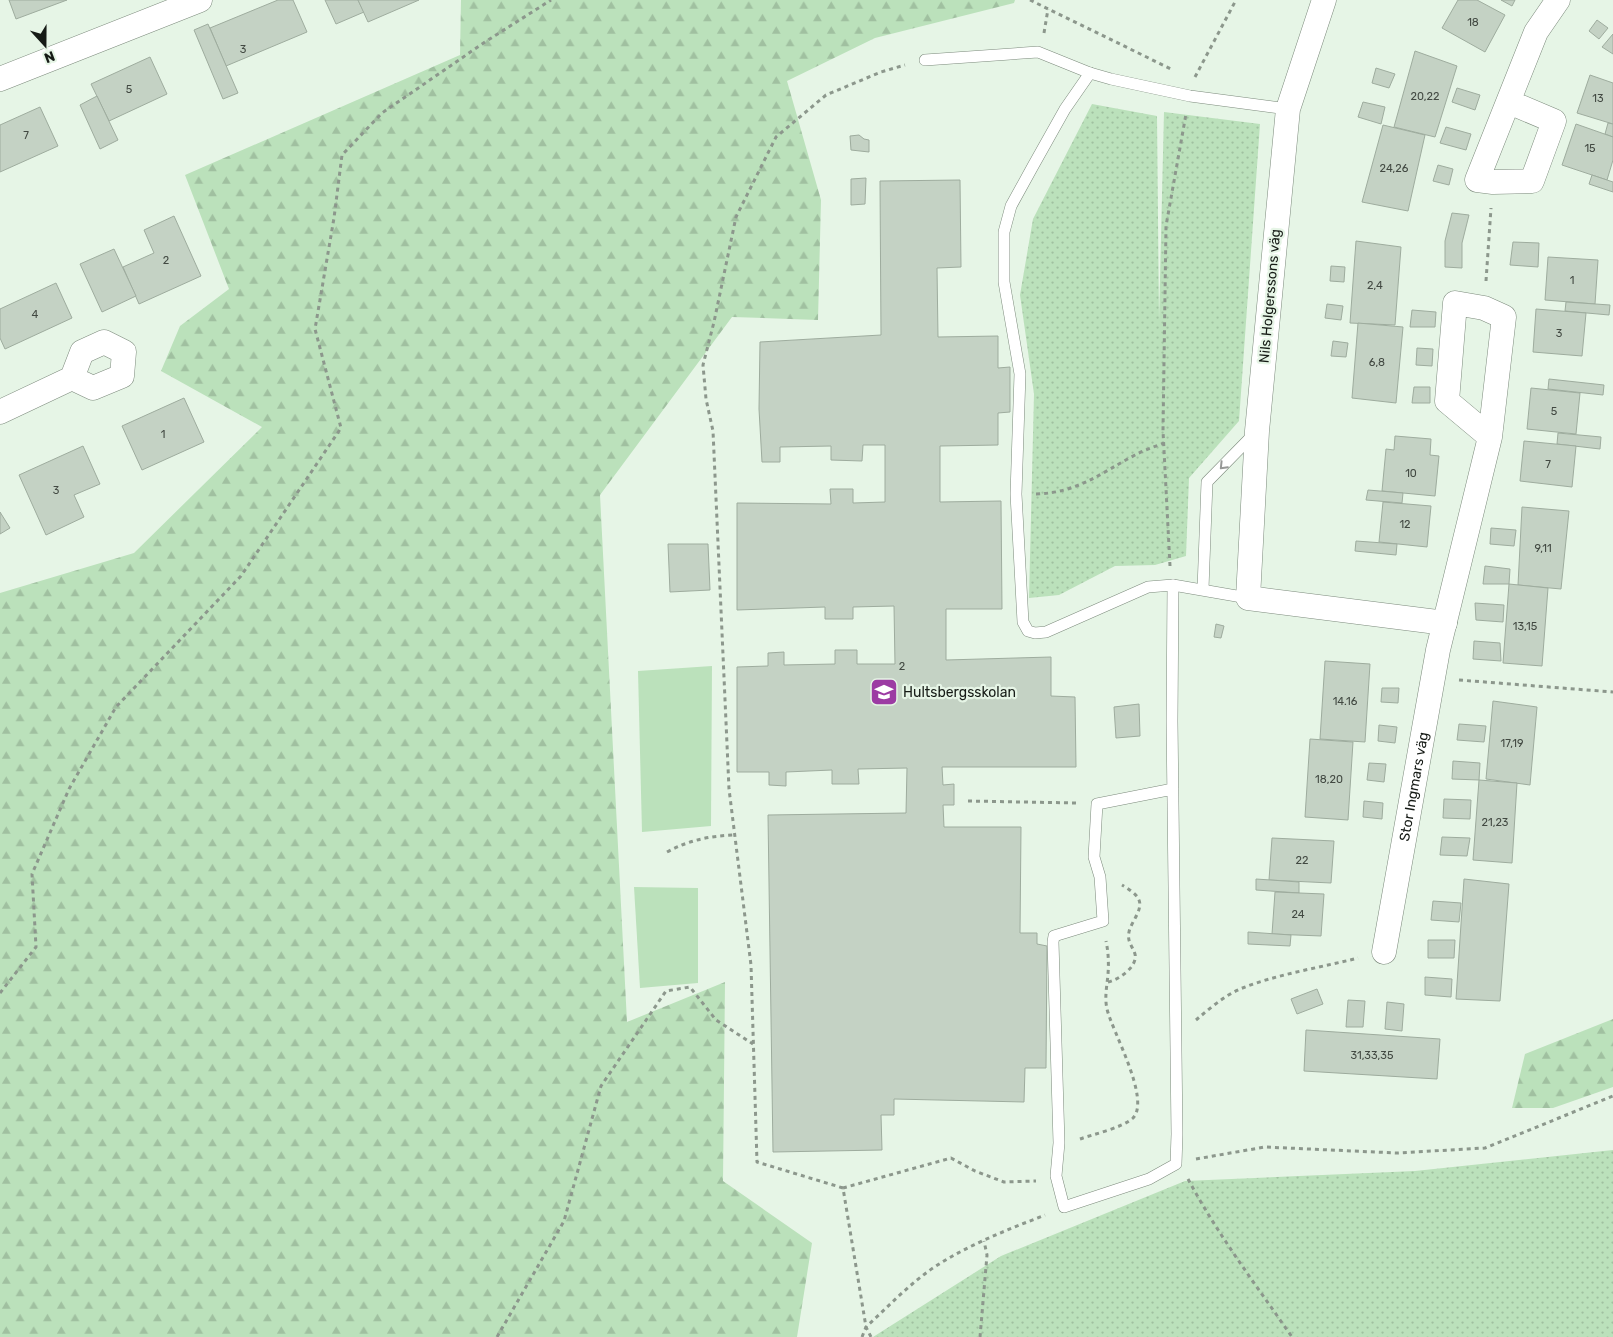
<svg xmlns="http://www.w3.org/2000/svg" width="1613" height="1337" viewBox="0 0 1613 1337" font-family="Rubik,sans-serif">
  <defs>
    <pattern id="grass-dots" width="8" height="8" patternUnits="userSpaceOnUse" patternTransform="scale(1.25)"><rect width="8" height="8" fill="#bbe1bb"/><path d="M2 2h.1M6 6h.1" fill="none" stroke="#a0c0a0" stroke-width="1.8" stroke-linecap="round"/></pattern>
    <pattern id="forest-firs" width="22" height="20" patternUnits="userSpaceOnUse" patternTransform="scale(1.25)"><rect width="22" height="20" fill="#bbe1bb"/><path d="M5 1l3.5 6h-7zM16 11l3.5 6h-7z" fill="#a0c0a0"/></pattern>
  </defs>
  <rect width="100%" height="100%" fill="#e6f5e6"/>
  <!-- grass -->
  <g fill="url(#grass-dots)">
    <polygon points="1092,104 1157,116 1159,321 1164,112 1260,124 1239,421 1189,478 1186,556 1155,565 1115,566 1059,595 1029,598 1034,394 1020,295 1033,219"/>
    <polygon points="1613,1150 1613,1337 873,1337 1001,1256 1185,1181 1415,1171"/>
  </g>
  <!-- forest -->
  <g fill="url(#forest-firs)">
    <polygon points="461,0 1015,0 1014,3 875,38 787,81 821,200 818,320 732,317 600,495 627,1022 725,982 723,1181 812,1243 797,1337 0,1337 0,593 134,553 262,427 161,371 180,326 229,289 185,175 460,55"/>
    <polygon points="1613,1019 1613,1087 1553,1108 1512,1108 1525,1054"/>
  </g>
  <!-- pitch -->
  <g fill="#bbe1bb">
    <polygon points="712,666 711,826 642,832 638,671"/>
    <polygon points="634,887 698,888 698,983 640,988"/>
  </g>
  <!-- building -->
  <g fill="#c4d2c4" stroke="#9eac9e">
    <polygon points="9,0 67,0 16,19"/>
    <polygon points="278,0 293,0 307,32 226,66 210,28"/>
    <polygon points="325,0 358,0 364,12 336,24"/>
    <polygon points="358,0 419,0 368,22"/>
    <polygon points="1458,0 1477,0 1505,15 1485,52 1442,28"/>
    <polygon points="1501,0 1515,0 1512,6"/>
    <polygon points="1597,20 1608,28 1599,39 1589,31"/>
    <polygon points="208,24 238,93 223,99 194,30"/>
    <polygon points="1613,34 1613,54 1602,47"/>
    <polygon points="1415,51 1457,66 1435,137 1394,127"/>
    <polygon points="150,57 167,94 109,121 91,84"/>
    <polygon points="1376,68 1395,74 1389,88 1372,83"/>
    <polygon points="1590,75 1613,83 1613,124 1577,113"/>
    <polygon points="1457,88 1480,95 1475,110 1452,102"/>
    <polygon points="97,96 118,140 100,149 80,105"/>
    <polygon points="1363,102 1385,107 1381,124 1358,117"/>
    <polygon points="40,107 58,146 0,172 0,125"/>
    <polygon points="1608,123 1613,124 1613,137 1605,134"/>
    <polygon points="1576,124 1613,137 1613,160 1607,180 1562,165"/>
    <polygon points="1383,125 1425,135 1408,211 1362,202"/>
    <polygon points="1446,127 1471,134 1466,150 1440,143"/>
    <polygon points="859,135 864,139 869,140 869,152 851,150 850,136"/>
    <polygon points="1438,165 1453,169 1449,185 1433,181"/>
    <polygon points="1592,175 1613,182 1613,192 1589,184"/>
    <polygon points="866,178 865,204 851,205 851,179"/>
    <polygon points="960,180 961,267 937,268 938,337 998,336 998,368 1010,367 1010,412 998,413 998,445 940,446 940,502 1001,501 1002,609 946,609 946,660 1051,657 1051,696 1075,697 1076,767 942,767 943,785 954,784 954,805 943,805 944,827 1021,827 1020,933 1037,933 1037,944 1047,946 1046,1068 1025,1068 1024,1102 894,1099 894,1115 881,1115 882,1150 773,1152 768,815 906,813 907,768 858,769 859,784 832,784 832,770 786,772 786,786 769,785 769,772 737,772 737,667 768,666 768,653 784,652 784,665 835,664 835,650 857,650 857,664 895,664 894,606 853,607 853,619 825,619 825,607 737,610 737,503 831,504 830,489 853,489 853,503 885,502 885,445 863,445 862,461 831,460 831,446 780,447 780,462 762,462 759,409 760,342 881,335 880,181"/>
    <polygon points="1452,213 1469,215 1462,243 1462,268 1445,267 1445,241"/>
    <polygon points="174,216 201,276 139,304 123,267 154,253 144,230"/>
    <polygon points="1356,241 1401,247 1395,325 1350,323"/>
    <polygon points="1513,242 1539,243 1538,267 1510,265"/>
    <polygon points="114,249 136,296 102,312 80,264"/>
    <polygon points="1548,257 1598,260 1595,304 1545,300"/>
    <polygon points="1331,266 1345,267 1344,282 1330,281"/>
    <polygon points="56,283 72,318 5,349 0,338 0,309"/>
    <polygon points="1566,302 1610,305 1609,315 1565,311"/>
    <polygon points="1327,304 1343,306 1341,320 1325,318"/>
    <polygon points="1536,309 1586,313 1582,356 1533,352"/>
    <polygon points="1412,310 1436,312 1435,327 1410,327"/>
    <polygon points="1358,323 1403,327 1396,403 1352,398"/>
    <polygon points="1333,341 1348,343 1346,357 1331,356"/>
    <polygon points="1417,348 1433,349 1432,366 1416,365"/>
    <polygon points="1549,379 1604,385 1603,395 1548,389"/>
    <polygon points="1414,387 1430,387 1430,403 1412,403"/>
    <polygon points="1531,388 1580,393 1576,434 1527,429"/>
    <polygon points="184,398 204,442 142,470 122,426"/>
    <polygon points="1558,433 1601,437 1600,449 1557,444"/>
    <polygon points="1395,436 1431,439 1430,455 1439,456 1435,496 1382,491 1386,449 1394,450"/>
    <polygon points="1524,441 1576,446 1572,487 1520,481"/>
    <polygon points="83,446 100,484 74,495 84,517 46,535 19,475"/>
    <polygon points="1368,490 1403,493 1402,503 1366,500"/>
    <polygon points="1383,502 1431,506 1427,547 1379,542"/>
    <polygon points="1522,507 1569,511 1561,589 1518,585"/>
    <polygon points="0,512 10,528 0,534"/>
    <polygon points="1491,528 1516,530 1514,546 1490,544"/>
    <polygon points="1356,541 1397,544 1396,555 1355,551"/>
    <polygon points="668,544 708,544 710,590 670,592"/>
    <polygon points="1485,566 1510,569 1509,584 1483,584"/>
    <polygon points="1509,584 1548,588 1542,666 1503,663"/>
    <polygon points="1475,603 1504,605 1503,622 1476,620"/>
    <polygon points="1216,624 1224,626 1221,638 1214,637"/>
    <polygon points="1474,641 1500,643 1501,661 1473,659"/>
    <polygon points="1325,661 1370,664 1365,742 1320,739"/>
    <polygon points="1382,688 1399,688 1398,703 1381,702"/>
    <polygon points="1493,701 1537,707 1530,785 1486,779"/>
    <polygon points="1139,704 1140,736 1116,738 1114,707"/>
    <polygon points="1459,724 1486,726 1484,742 1457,740"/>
    <polygon points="1379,725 1397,727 1395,743 1378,741"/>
    <polygon points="1310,739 1353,742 1348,820 1305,817"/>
    <polygon points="1453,761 1480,763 1479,780 1452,779"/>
    <polygon points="1369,763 1386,764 1384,782 1367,780"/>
    <polygon points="1479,780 1517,783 1512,863 1473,860"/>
    <polygon points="1444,799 1471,800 1470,819 1443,818"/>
    <polygon points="1364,801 1383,803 1382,819 1363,817"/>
    <polygon points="1442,837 1470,838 1467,856 1440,855"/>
    <polygon points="1272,838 1334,841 1331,883 1269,880"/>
    <polygon points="1256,879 1299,882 1299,893 1256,890"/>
    <polygon points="1464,879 1509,884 1500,1001 1456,999"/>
    <polygon points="1275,892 1324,894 1321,936 1272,934"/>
    <polygon points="1433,901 1461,903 1459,922 1431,920"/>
    <polygon points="1248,932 1291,935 1290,946 1248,944"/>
    <polygon points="1428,940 1455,940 1454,958 1428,958"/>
    <polygon points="1425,977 1452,979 1451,997 1425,995"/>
    <polygon points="1317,989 1323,1004 1297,1014 1291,999"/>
    <polygon points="1348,1000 1365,1001 1363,1027 1346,1027"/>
    <polygon points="1387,1002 1404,1004 1402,1031 1385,1029"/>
    <polygon points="1306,1030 1440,1039 1437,1079 1304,1071"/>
  </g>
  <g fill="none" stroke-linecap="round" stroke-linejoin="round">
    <!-- lane casing -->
    <g stroke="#7c8a7c" stroke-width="12">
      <g id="lane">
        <polyline points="925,60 1038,52 1090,73 1111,79 1190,96 1288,109"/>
        <polyline points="1090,73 1065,109 1033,166 1011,206 1004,232 1004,282 1020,374 1016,494 1023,622 1028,631 1035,633 1046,632 1148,587 1173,585 1248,598"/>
        <polyline points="1203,589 1207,482 1254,434"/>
        <polyline points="1173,789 1097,804 1094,857 1100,877 1103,921 1054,936 1053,942 1059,1143 1056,1176 1064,1207 1149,1179 1176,1164 1177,1134 1172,721 1173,585"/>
      </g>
    </g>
    <!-- street casing -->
    <g stroke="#7c8a7c" stroke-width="25">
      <g id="street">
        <polyline points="1324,0 1288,109 1257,431 1248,598 1445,623"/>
        <polyline points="0,79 200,0"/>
        <polyline points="1509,102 1554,121 1532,181 1493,182 1477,180 1536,32 1558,0"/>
        <polyline points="0,412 72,378 82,352 104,342 124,352 122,376 93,388 72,378"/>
        <path id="s1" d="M1384 952 1438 650 1490 437 1504 317 1484 308 1455 303 1447 401 1490 437"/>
      </g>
    </g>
    <!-- path -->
    <g stroke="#8c978c" stroke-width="3" stroke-dasharray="4 4" stroke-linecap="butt">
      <polyline points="1030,0 1171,69"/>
      <polyline points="1044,33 1048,9"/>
      <polyline points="1195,77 1236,0"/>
      <polyline points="1486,281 1491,208"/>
      <path d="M1036 494C1077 493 1101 473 1135 455 1144 450 1154 447 1164 443"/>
      <polyline points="1170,566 1163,431 1166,226 1186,114"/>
      <polyline points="1459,680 1613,692"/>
      <polyline points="968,801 1077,803"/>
      <path d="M667 852C689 840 710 836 734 835"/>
      <path d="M1108 982C1118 980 1138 967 1135 954 1132 945 1127 942 1129 932 1131 922 1143 910 1139 900 1137 894 1127 888 1122 885"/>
      <polyline points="0,993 36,947 32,874 69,789 116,707 241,576 341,428 315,329 334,218 342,155 382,113 485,42 551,0"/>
      <path d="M1196 1020C1209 1009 1224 996 1240 989 1277 974 1319 968 1358 958"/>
      <path d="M1080 1139C1094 1134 1122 1128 1133 1118 1151 1099 1112 1031 1107 1009 1105 1000 1106 992 1107 983 1109 969 1109 955 1106 941"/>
      <polyline points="1196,1159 1265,1147 1397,1153 1485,1148 1613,1096"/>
      <path d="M1188 1179C1218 1235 1256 1285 1292 1337"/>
      <polyline points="843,1188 757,1162 751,965 729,789 713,431 706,399 703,365 714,322 736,217 776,137 826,95 881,72 905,65"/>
      <polyline points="497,1337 564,1221 601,1086 666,991 690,987 716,1020 753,1044"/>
      <path d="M862 1337 866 1327C889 1306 910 1283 936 1266 970 1244 1007 1230 1045 1215"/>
      <polyline points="871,1337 866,1327 843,1188 951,1158 975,1171 1004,1182 1036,1181"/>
      <polyline points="980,1337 987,1255 984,1241"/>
    </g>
    <!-- lane -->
    <use href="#lane" stroke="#fff" stroke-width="11"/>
    <!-- street -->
    <use href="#street" stroke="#fff" stroke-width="24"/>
  </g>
  <!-- one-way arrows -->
  <defs><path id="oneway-chevron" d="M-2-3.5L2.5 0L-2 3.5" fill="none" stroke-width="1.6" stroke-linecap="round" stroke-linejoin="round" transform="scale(1.25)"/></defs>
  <use stroke="#969896" href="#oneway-chevron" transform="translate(1223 466) rotate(134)"/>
  <!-- icons -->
  <defs>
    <g id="school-square" transform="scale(1.4375)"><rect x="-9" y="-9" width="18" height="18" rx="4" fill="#9c3ba3" stroke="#e6f5e6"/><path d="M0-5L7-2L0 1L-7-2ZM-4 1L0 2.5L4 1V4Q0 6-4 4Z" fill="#fff"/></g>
  </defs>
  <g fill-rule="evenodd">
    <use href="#school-square" x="884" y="692"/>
  </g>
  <g text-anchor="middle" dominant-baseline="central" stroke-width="4.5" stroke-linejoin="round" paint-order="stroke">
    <!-- number labels -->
    <g font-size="11" fill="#424942">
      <text x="1473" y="22">18</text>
      <text x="243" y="49">3</text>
      <text x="129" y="89">5</text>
      <text x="1425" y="96">20,22</text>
      <text x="1598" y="98">13</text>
      <text x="26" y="135">7</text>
      <text x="1590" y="148">15</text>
      <text x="1394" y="168">24,26</text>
      <text x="166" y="260">2</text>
      <text x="1572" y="280">1</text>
      <text x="1375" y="285">2,4</text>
      <text x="35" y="314">4</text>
      <text x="1559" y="333">3</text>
      <text x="1377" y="362">6,8</text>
      <text x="1554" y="411">5</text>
      <text x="163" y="434">1</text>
      <text x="1548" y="464">7</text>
      <text x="1411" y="473">10</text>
      <text x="56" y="490">3</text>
      <text x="1405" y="524">12</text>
      <text x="1543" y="548">9,11</text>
      <text x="1525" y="626">13,15</text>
      <text x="902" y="666">2</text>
      <text x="1345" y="701">14.16</text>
      <text x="1512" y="743">17,19</text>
      <text x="1329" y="779">18,20</text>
      <text x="1495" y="822">21,23</text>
      <text x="1302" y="860">22</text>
      <text x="1298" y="914">24</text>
      <text x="1372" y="1055">31,33,35</text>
    </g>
    <!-- street labels -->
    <g font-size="14" fill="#161b16" stroke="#e6f5e6">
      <text transform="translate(1270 296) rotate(-85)">Nils Holgerssons väg</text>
      <text stroke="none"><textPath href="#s1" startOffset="168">Stor Ingmars väg</textPath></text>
    </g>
    <!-- poi labels -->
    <g font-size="14" fill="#161b16" stroke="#e6f5e6" text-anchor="start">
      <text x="903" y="692">Hultsbergsskolan</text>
    </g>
  </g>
  <!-- north arrow -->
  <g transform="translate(45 45) rotate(159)" stroke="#e6f5e6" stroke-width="4" paint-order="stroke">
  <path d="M0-4L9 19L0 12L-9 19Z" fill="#161b16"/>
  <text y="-8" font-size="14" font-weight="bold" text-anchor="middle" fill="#161b16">N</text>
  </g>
</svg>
